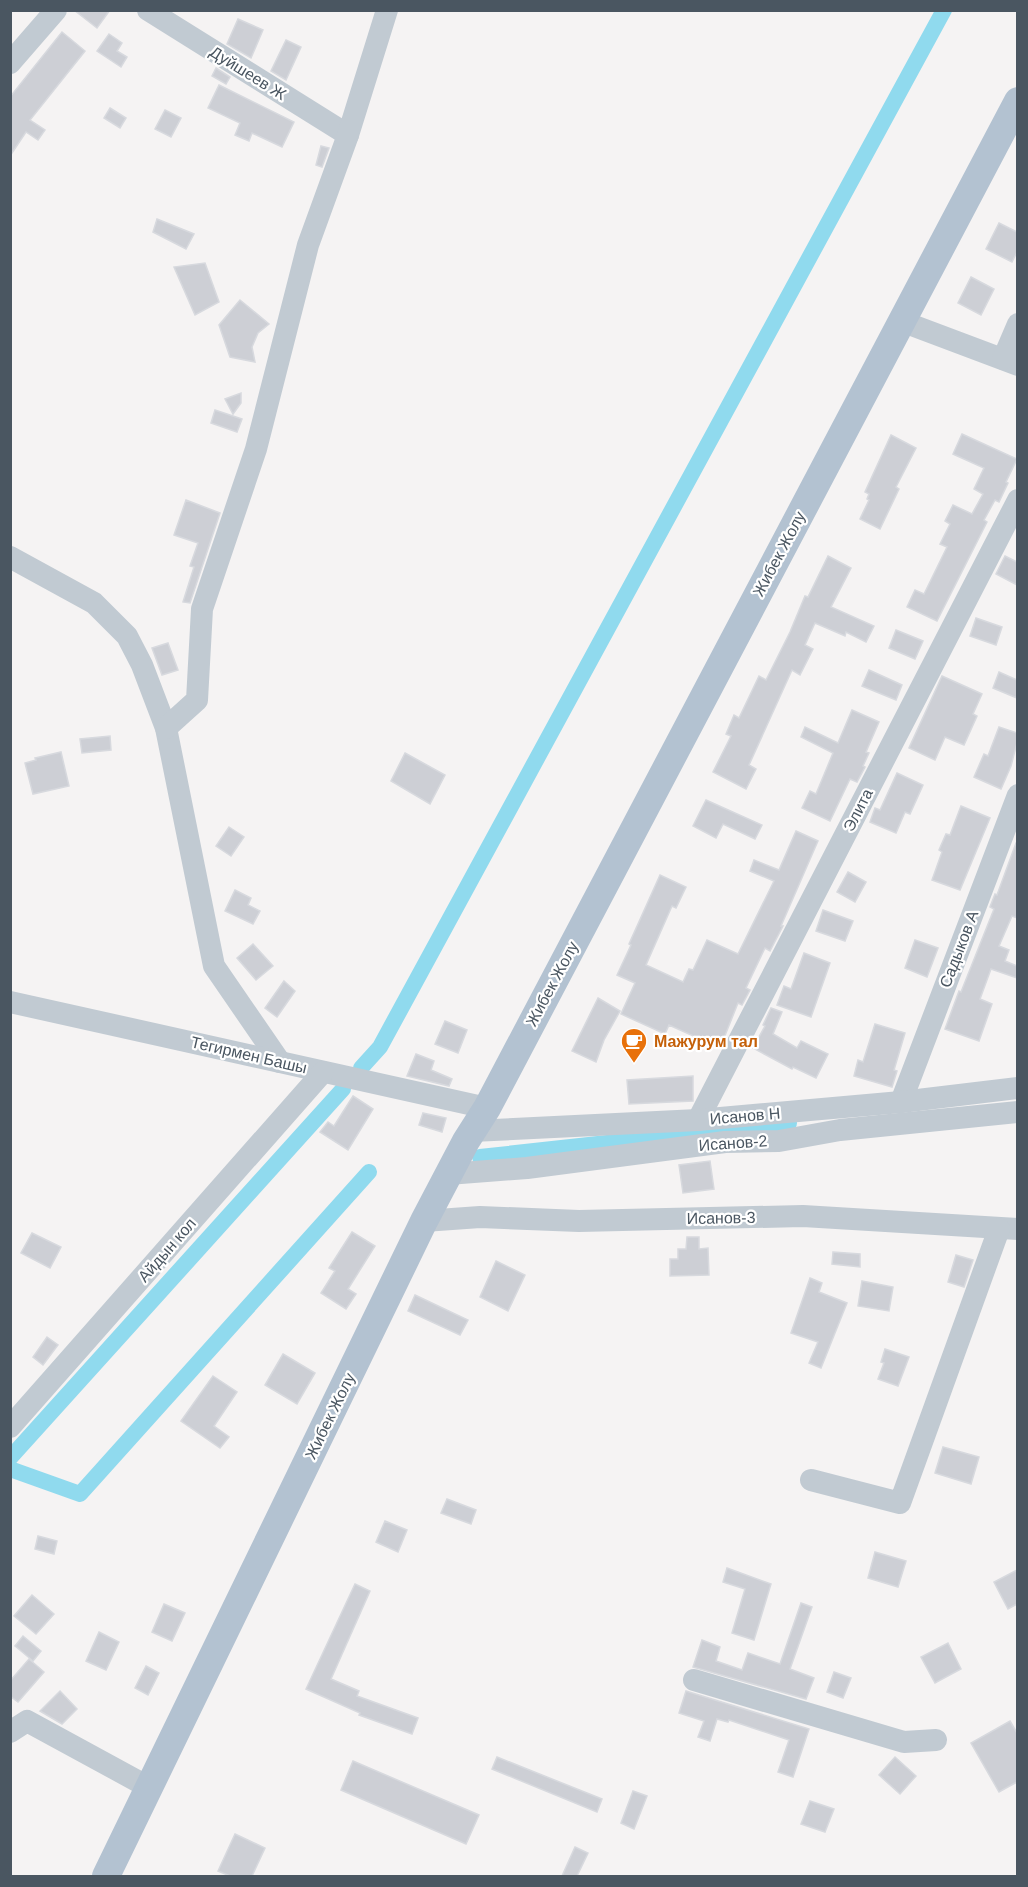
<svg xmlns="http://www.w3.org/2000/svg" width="1028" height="1887" viewBox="0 0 1028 1887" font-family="Helvetica,sans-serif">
  <rect width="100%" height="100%" fill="#f5f3f3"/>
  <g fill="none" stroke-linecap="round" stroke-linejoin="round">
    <!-- canal -->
    <g stroke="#90daee" stroke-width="16">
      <polyline points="361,1068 380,1047 944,10"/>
      <polyline points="480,1157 789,1123"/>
      <polyline points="10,1458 343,1089"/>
      <polyline points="10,1469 80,1494 369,1172"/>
    </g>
  </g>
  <!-- building -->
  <g fill="#cdcfd5" stroke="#d7d9de" stroke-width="1.5">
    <polygon points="74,10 110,10 97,28"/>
    <polygon points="238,19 263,30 251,58 227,44"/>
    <polygon points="62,32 85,51 30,120 45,130 38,140 26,132 10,156 10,97"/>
    <polygon points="109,34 122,43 117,51 127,57 121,67 97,51"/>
    <polygon points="286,40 301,47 286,80 271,71"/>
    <polygon points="216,68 230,77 226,84 212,76"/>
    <polygon points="219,85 294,122 282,147 252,133 249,141 235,135 240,123 208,108"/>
    <polygon points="110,108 126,118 120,128 104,118"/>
    <polygon points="165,110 181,118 171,137 155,129"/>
    <polygon points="321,146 329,148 322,167 316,165"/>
    <polygon points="157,219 194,234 186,249 153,232"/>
    <polygon points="999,223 1017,232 1017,252 1012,262 986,249"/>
    <polygon points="205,263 219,302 195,315 174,267"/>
    <polygon points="971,277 994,289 981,315 958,303"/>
    <polygon points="240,300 269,324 258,333 252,347 255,362 230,357 219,325"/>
    <polygon points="241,393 241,403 233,414 225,399"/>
    <polygon points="215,410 242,419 237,432 211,423"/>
    <polygon points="962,434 1017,459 1006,482 1008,483 999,502 995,500 984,520 987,522 937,621 907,607 915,590 924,594 947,547 940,544 950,524 945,521 953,505 972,514 983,494 974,489 984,468 953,454"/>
    <polygon points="891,435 916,448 896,487 899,489 880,529 860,519 869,500 867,499 869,494 865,492"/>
    <polygon points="186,500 220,513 190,603 183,602 194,567 190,566 198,543 174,535"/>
    <polygon points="828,556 851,568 831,607 874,626 866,642 846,632 845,636 815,623 805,645 813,649 800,675 792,670 749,765 756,769 746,789 713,772 731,736 726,734 734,715 739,718 759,676 766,680 790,632 805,596 808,597"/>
    <polygon points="1005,556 1017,562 1017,585 996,574"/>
    <polygon points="976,618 1002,627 996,645 970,636"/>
    <polygon points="896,630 923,641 915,659 889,648"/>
    <polygon points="168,643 178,670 162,675 152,648"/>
    <polygon points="869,670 902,685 896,700 862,686"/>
    <polygon points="999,672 1017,680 1017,698 993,688"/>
    <polygon points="942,676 982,694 973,714 977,716 964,745 945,737 935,760 909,748"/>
    <polygon points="852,710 879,722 866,752 869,753 863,766 865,767 857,782 850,779 830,821 802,808 810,791 816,794 833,753 801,737 805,727 838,743"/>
    <polygon points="999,727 1017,733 1017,743 1011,766 1001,789 974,777 984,754 988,756"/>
    <polygon points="110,736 111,750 82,753 80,739"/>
    <polygon points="61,752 69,786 33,794 25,763 36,760 35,758"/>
    <polygon points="405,753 445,775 430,804 391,781"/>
    <polygon points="897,773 923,785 910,814 905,812 896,833 870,822 875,808 880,810"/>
    <polygon points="706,800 762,825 755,839 723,824 716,838 693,826"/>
    <polygon points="961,806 990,818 960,890 932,880 942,852 939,850 946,834 950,835"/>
    <polygon points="229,827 244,837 231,856 216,846"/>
    <polygon points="796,831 818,841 781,926 783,926 770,951 765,948 746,988 750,990 742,1005 738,1003 720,1048 669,1025 665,1034 621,1014 635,983 617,975 631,945 629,944 660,875 686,887 676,908 672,906 646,965 683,982 689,969 693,970 707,940 738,954 774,881 750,871 754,860 779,870"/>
    <polygon points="1016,843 1017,843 1017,918 1012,916 999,946 1009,950 1005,961 1017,966 1017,978 991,969 980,999 992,1004 979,1041 945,1029 959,991 961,992 994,909 990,907 995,894 997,895"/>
    <polygon points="848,872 866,882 855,902 837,892"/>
    <polygon points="235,890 251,898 248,905 260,911 253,924 225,911"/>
    <polygon points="823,910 853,921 845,941 816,931"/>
    <polygon points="915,940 938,948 927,977 905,968"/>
    <polygon points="253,944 273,966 256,980 237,958"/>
    <polygon points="804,953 830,963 811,1017 777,1005 784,986 791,989"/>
    <polygon points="284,981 295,991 277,1017 265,1008"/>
    <polygon points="598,998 620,1011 604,1040 596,1062 572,1051"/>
    <polygon points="771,1008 782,1012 773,1034 797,1048 801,1041 828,1054 816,1078 793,1067 792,1069 753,1048 765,1026 763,1025"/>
    <polygon points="445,1021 467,1030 458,1053 435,1044"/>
    <polygon points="875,1024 905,1033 894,1070 897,1071 892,1087 854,1076 858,1060 863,1062"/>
    <polygon points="416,1054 434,1061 431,1070 452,1079 449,1086 407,1076"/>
    <polygon points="693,1076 693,1101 629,1104 627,1080"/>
    <polygon points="353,1096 373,1109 348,1150 320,1132 328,1122 334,1126"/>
    <polygon points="423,1113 446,1118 442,1132 419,1125"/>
    <polygon points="710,1161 714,1189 683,1193 679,1165"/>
    <polygon points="352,1232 375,1246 348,1289 356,1294 346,1309 321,1293 335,1271 329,1268"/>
    <polygon points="32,1233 61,1247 50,1268 21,1253"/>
    <polygon points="687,1237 699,1237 699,1249 708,1248 709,1275 670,1276 670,1259 678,1259 678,1249 686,1249"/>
    <polygon points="833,1252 860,1254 860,1267 832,1264"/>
    <polygon points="956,1255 973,1260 964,1287 948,1282"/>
    <polygon points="496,1261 525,1275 508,1311 480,1297"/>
    <polygon points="810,1278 822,1283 819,1292 847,1303 821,1368 809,1363 818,1342 791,1333"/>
    <polygon points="862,1281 893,1287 889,1311 858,1306"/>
    <polygon points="415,1295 468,1320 460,1335 408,1311"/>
    <polygon points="47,1337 58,1345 43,1365 33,1357"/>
    <polygon points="885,1349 909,1357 898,1386 878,1379 884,1363 881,1362"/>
    <polygon points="283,1354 315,1373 297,1404 265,1385"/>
    <polygon points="213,1376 237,1392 214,1426 229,1437 220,1448 181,1421"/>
    <polygon points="943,1447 979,1457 971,1484 935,1473"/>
    <polygon points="447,1499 476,1510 471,1524 441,1513"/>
    <polygon points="385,1521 407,1530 398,1552 376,1542"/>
    <polygon points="38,1536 57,1541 54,1554 35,1549"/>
    <polygon points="875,1552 906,1561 898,1587 868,1578"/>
    <polygon points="727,1568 771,1584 754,1640 732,1633 745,1589 723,1582"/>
    <polygon points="1017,1570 1017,1604 1008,1609 994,1582"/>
    <polygon points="355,1584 370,1591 331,1679 359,1691 357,1696 418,1718 412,1734 359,1715 360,1713 306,1689"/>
    <polygon points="32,1595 54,1614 36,1634 14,1616"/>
    <polygon points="801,1603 812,1607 790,1669 814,1678 806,1699 693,1667 702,1640 720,1647 716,1661 742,1670 748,1653 780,1664"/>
    <polygon points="164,1604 185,1613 172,1641 152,1632"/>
    <polygon points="99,1632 119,1642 106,1670 86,1661"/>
    <polygon points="23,1636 41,1651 33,1661 15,1646"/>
    <polygon points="948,1643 961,1669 935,1683 921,1657"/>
    <polygon points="29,1659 44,1672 18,1702 10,1696 10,1681"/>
    <polygon points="146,1666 159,1673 148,1695 135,1688"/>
    <polygon points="834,1672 851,1678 843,1698 827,1692"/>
    <polygon points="60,1691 77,1709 62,1724 40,1711"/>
    <polygon points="686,1691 809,1729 793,1777 778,1772 789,1740 729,1720 728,1722 717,1719 710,1741 698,1737 704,1721 679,1713"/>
    <polygon points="1010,1721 1017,1733 1017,1782 999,1792 971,1743"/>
    <polygon points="497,1757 602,1799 597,1812 492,1769"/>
    <polygon points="895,1757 916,1776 900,1794 879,1775"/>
    <polygon points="353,1761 479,1815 466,1844 341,1790"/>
    <polygon points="633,1791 647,1796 634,1829 621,1823"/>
    <polygon points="810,1801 834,1809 825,1832 801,1824"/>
    <polygon points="235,1834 265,1848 252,1876 230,1876 218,1871"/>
    <polygon points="575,1847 588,1853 577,1876 562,1876"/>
  </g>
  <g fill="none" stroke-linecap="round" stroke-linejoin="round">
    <!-- minor -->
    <g stroke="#c1cad2" stroke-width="22">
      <polyline points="148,10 348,135"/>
      <polyline points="10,63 56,10"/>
      <polyline points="901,321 1018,365"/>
      <polyline points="1003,359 1018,324"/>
      <polyline points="10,557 94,603 127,636 142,665 166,728 214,966 280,1062"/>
      <polyline points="166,728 197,700 202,609 256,449 308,245 348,135 387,10"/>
      <polyline points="10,1002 487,1108"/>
      <polyline points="901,1102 1018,795"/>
      <polyline points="698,1120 1018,500"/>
      <polyline points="472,1131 698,1120 901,1102 1018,1088"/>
      <polyline points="448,1174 527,1168 725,1142 779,1141 840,1130 1018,1112"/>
      <polyline points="424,1221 480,1217 579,1221 803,1216 1018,1229"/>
      <polyline points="10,1427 323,1072"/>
      <polyline points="811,1480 900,1503 999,1229"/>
      <polyline points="694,1680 904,1742 936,1740"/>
      <polyline points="10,1732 27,1721 150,1788"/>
    </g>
    <!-- major -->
    <polyline stroke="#b3c2d1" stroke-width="28" points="106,1876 424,1221 466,1141 487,1108 1018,101"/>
  </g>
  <!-- icons -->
  <defs>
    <g id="cafe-pin" transform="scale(1.35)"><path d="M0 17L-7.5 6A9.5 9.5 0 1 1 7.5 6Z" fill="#e8710a" stroke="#fff"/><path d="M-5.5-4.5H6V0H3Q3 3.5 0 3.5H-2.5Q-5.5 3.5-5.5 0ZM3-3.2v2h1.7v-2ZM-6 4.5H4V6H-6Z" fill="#fff"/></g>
  </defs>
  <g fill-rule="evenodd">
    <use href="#cafe-pin" x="634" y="1041"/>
  </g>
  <g text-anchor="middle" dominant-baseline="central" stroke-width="4.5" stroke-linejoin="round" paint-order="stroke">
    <!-- street labels -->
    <g font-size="16" fill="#4a5661" stroke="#fff">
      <text transform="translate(248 73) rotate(32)">Дуйшеев Ж</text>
      <text transform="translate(779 554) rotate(-62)">Жибек Жолу</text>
      <text transform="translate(858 810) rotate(-63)">Элита</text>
      <text transform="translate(959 949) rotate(-69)">Садыков А</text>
      <text transform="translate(552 984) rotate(-62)">Жибек Жолу</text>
      <text transform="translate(249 1055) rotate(13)">Тегирмен Башы</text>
      <text transform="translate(745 1116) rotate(-5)">Исанов Н</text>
      <text transform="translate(733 1143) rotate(-4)">Исанов-2</text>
      <text transform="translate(721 1218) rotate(-1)">Исанов-3</text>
      <text transform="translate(167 1250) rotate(-49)">Айдын кол</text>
      <text transform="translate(330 1416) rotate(-64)">Жибек Жолу</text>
    </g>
    <!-- food labels -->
    <g font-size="16" font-weight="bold" fill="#c56008" stroke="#fff" text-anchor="start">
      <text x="654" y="1041">Мажурум тал</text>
    </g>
  </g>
  <!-- border -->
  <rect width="1028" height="1887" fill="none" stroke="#4a5661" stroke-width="24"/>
</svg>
